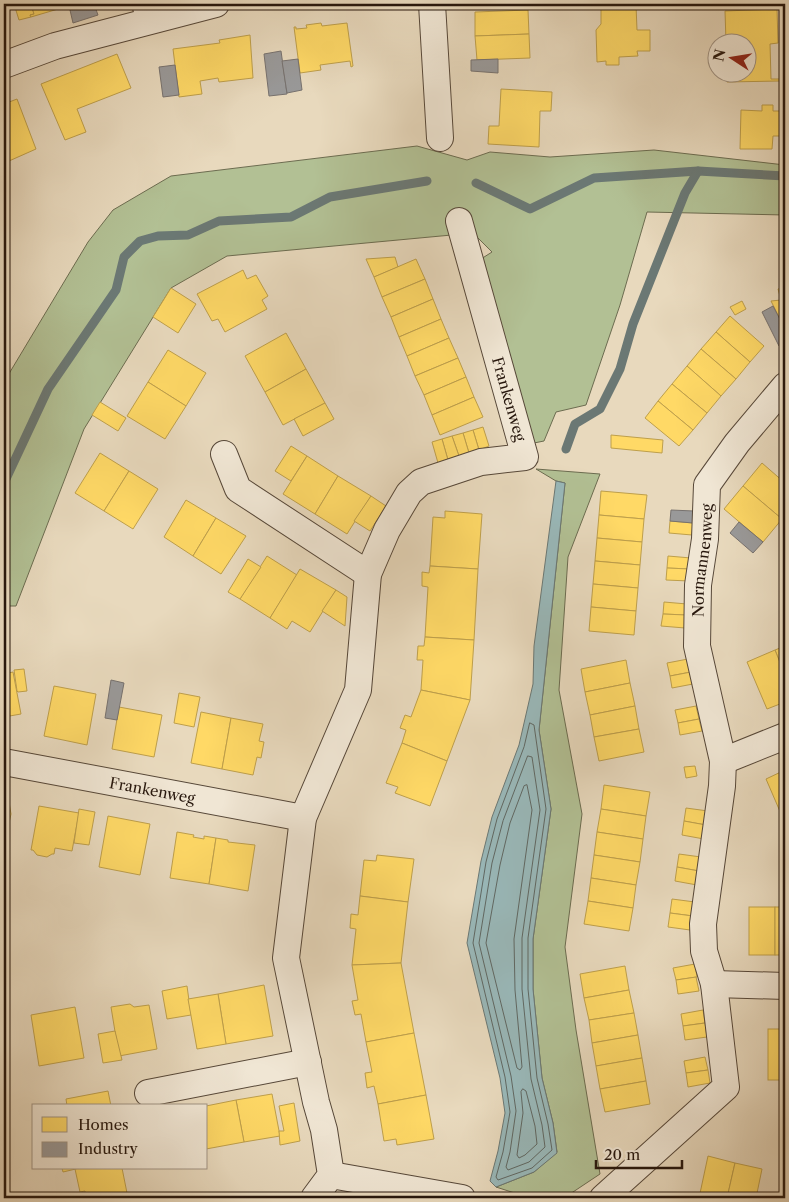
<svg xmlns="http://www.w3.org/2000/svg" width="789" height="1202" viewBox="0 0 789 1202" font-family="'Libre Caslon Text',serif">
  <rect width="100%" height="100%" fill="#e8d9bd"/>
  <filter id="stains"><feTurbulence type="fractalNoise" baseFrequency=".004" numOctaves="4"/><feColorMatrix values="0 0 0 0 .2 0 0 0 0 .09 0 0 0 0 .02 0 0 0 .5 -.17"/></filter>
  <radialGradient id="worn" r=".72"><stop offset=".6" stop-color="#630" stop-opacity="0"/><stop offset="1" stop-color="#630" stop-opacity=".3"/></radialGradient>
  <!-- green -->
  <g fill="#b2c094" stroke="#6c6c50">
    <polygon points="417,146 467,160 490,152 550,157 654,150 785,165 785,215 647,212 620,305 586,405 556,412 544,441 534,443 481,259 492,252 473,233 227,256 171,288 84,429 16,606 4,606 4,382 88,242 113,210 171,176"/>
    <polygon points="536,469 600,474 568,557 559,690 582,814 565,947 576,1030 600,1174 564,1198 530,1198 496,1187 534,1172 557,1152 553,1123 542,1078 533,989 533,939 551,809 539,730 565,483 556,481"/>
  </g>
  <!-- water -->
  <polygon fill="#99b8b9" stroke="#6b7874" points="556,481 565,483 539,730 551,809 533,939 533,989 542,1078 553,1123 557,1153 534,1172 496,1187 490,1181 498,1151 505,1113 500,1078 467,943 481,861 492,817 519,745 533,684 534,646"/>
  <!-- homes -->
  <g fill="#ffd966" stroke="#be9f4b">
    <polygon points="14,4 31,4 34,14 30,15 31,17 19,20"/>
    <polygon points="31,4 75,4 31,17 30,15 34,14"/>
    <rect x="611" y="4" width="29" height="2"/>
    <polygon points="636,5 637,30 650,30 650,51 637,51 638,56 619,57 619,65 606,65 606,61 597,62 596,30 601,24 601,6"/>
    <polygon points="777,9 778,43 770,44 771,79 780,79 780,81 727,82 727,72 746,72 746,42 726,42 725,11"/>
    <polygon points="528,10 529,34 475,36 475,12"/>
    <polygon points="321,23 322,26 347,23 353,66 351,67 350,61 320,65 321,70 300,73 294,27 296,27 296,29 307,28 306,25"/>
    <polygon points="529,34 530,58 477,60 475,36"/>
    <polygon points="250,35 253,78 219,82 218,78 200,81 202,94 179,97 173,49 220,43 219,40"/>
    <polygon points="117,54 131,88 77,109 86,132 65,140 41,84"/>
    <polygon points="501,89 552,92 551,111 540,111 539,147 488,144 489,126 499,126"/>
    <polygon points="17,99 36,149 9,161 4,147 4,104"/>
    <polygon points="762,105 773,105 773,111 785,111 785,142 785,136 773,136 772,149 740,149 741,110 762,111"/>
    <polygon points="4,147 9,161 4,163"/>
    <polygon points="395,257 398,267 374,277 366,259"/>
    <polygon points="416,259 425,279 382,297 374,277"/>
    <polygon points="243,270 247,279 256,275 268,296 262,300 267,309 225,332 218,319 212,321 197,294"/>
    <polygon points="425,279 433,299 391,317 382,297"/>
    <polygon points="785,287 785,329 771,301 781,300 778,289"/>
    <polygon points="171,288 196,304 178,333 153,317"/>
    <polygon points="433,299 441,319 399,337 391,317"/>
    <polygon points="742,301 746,309 735,315 730,307"/>
    <polygon points="730,316 764,346 750,362 716,332"/>
    <polygon points="441,319 449,338 407,356 399,337"/>
    <polygon points="716,332 750,362 736,379 701,349"/>
    <polygon points="286,333 306,369 265,392 245,356"/>
    <polygon points="449,338 458,358 415,376 407,356"/>
    <polygon points="701,349 736,379 721,396 687,366"/>
    <polygon points="168,350 206,373 186,406 148,382"/>
    <polygon points="458,358 466,377 424,395 415,376"/>
    <polygon points="687,366 721,396 707,413 672,384"/>
    <polygon points="306,369 325,403 283,425 265,392"/>
    <polygon points="466,377 474,397 432,415 424,395"/>
    <polygon points="148,382 186,406 165,439 127,416"/>
    <polygon points="672,384 707,413 693,430 658,401"/>
    <polygon points="474,397 483,417 440,435 432,415"/>
    <polygon points="658,401 693,430 679,446 645,418"/>
    <polygon points="100,402 126,418 118,431 92,415"/>
    <polygon points="325,403 334,419 303,436 294,419"/>
    <polygon points="483,427 489,446 479,450 473,430"/>
    <polygon points="473,430 479,450 469,453 463,433"/>
    <polygon points="463,433 469,453 459,456 452,436"/>
    <polygon points="611,435 663,440 662,453 611,448"/>
    <polygon points="452,436 459,456 448,460 442,439"/>
    <polygon points="442,439 448,460 438,463 432,442"/>
    <polygon points="291,446 307,456 291,481 275,471"/>
    <polygon points="100,453 129,471 104,511 75,493"/>
    <polygon points="307,456 338,476 315,514 283,494"/>
    <polygon points="762,463 785,483 785,516 782,519 743,486"/>
    <polygon points="129,471 158,489 133,529 104,511"/>
    <polygon points="338,476 371,496 347,534 315,514"/>
    <polygon points="743,486 782,519 763,542 724,509"/>
    <polygon points="601,491 647,495 644,519 599,515"/>
    <polygon points="371,496 386,506 370,531 354,521"/>
    <polygon points="186,500 216,518 193,556 164,537"/>
    <polygon points="445,511 482,514 478,569 430,566 433,517 445,518"/>
    <polygon points="599,515 644,519 642,542 597,538"/>
    <polygon points="216,518 246,536 221,574 193,556"/>
    <polygon points="670,521 693,523 692,535 669,533"/>
    <polygon points="597,538 642,542 640,565 595,561"/>
    <polygon points="267,556 297,575 270,618 240,599"/>
    <polygon points="668,556 691,558 690,569 667,568"/>
    <polygon points="248,559 261,567 240,599 228,592"/>
    <polygon points="595,561 640,565 638,588 593,584"/>
    <polygon points="430,566 478,569 474,640 425,637 428,587 422,586 422,572 429,573"/>
    <polygon points="667,568 690,569 689,581 666,580"/>
    <polygon points="300,569 336,590 310,632 292,621 287,629 270,618"/>
    <polygon points="593,584 638,588 636,611 591,607"/>
    <polygon points="336,590 347,597 345,626 322,611"/>
    <polygon points="664,602 687,604 686,615 663,614"/>
    <polygon points="591,607 636,611 634,635 589,631"/>
    <polygon points="663,614 686,615 685,628 661,626"/>
    <polygon points="425,637 474,640 470,700 421,690 423,660 417,660 418,646 424,646"/>
    <polygon points="785,646 785,675 775,650"/>
    <polygon points="775,650 785,675 785,702 767,709 747,662"/>
    <polygon points="688,659 691,672 670,676 667,663"/>
    <polygon points="626,660 630,683 585,692 581,669"/>
    <polygon points="24,669 27,691 18,692 17,691 14,670"/>
    <polygon points="13,672 21,714 4,717 4,674"/>
    <polygon points="691,672 693,684 672,688 670,676"/>
    <polygon points="630,683 635,706 590,715 585,692"/>
    <polygon points="54,686 96,694 87,745 44,736"/>
    <polygon points="421,690 470,700 447,761 402,743 406,730 400,728 405,715 411,717"/>
    <polygon points="179,693 200,697 194,727 174,723"/>
    <polygon points="635,706 639,729 594,737 590,715"/>
    <polygon points="696,706 699,719 678,723 675,710"/>
    <polygon points="119,707 162,715 154,757 112,749"/>
    <polygon points="201,712 231,718 222,769 191,763"/>
    <polygon points="231,718 263,724 259,741 264,742 261,758 257,757 253,775 222,769"/>
    <polygon points="699,719 702,731 680,735 678,723"/>
    <polygon points="639,729 644,752 599,761 594,737"/>
    <polygon points="402,743 447,761 430,806 395,793 398,787 386,783"/>
    <polygon points="695,766 697,776 686,778 684,767"/>
    <polygon points="785,770 785,823 766,779"/>
    <polygon points="604,785 650,792 646,816 601,809"/>
    <polygon points="8,796 11,814 4,846 4,797"/>
    <polygon points="39,806 79,813 72,851 55,848 54,854 52,854 47,857 37,855 33,850 31,850"/>
    <polygon points="686,808 708,811 706,825 684,821"/>
    <polygon points="79,809 95,812 89,845 74,843"/>
    <polygon points="601,809 646,816 643,839 597,832"/>
    <polygon points="108,816 150,824 140,875 99,867"/>
    <polygon points="684,821 706,825 704,839 682,835"/>
    <polygon points="177,832 194,835 193,837 204,839 204,836 216,838 209,884 170,878"/>
    <polygon points="597,832 643,839 640,862 594,855"/>
    <polygon points="216,838 228,840 228,842 255,845 248,891 209,884"/>
    <polygon points="679,854 701,857 699,871 677,867"/>
    <polygon points="377,855 414,859 408,902 360,896 364,860 376,861"/>
    <polygon points="594,855 640,862 636,885 591,878"/>
    <polygon points="677,867 699,871 697,885 675,881"/>
    <polygon points="591,878 636,885 633,908 588,901"/>
    <polygon points="360,896 408,902 401,963 352,965 356,929 350,928 351,914 358,915"/>
    <polygon points="672,899 695,902 693,916 670,913"/>
    <polygon points="588,901 633,908 629,931 584,924"/>
    <rect x="749" y="907" width="26" height="48"/>
    <rect x="775" y="907" width="10" height="48"/>
    <polygon points="670,913 693,916 690,930 668,927"/>
    <polygon points="401,963 414,1033 366,1042 361,1014 355,1015 352,1001 358,1000 352,965"/>
    <polygon points="695,964 697,977 676,980 673,968"/>
    <polygon points="625,966 629,990 584,998 580,974"/>
    <polygon points="696,977 699,991 678,994 676,980"/>
    <polygon points="264,985 273,1036 226,1044 218,994"/>
    <polygon points="187,986 191,1015 167,1019 162,991"/>
    <polygon points="629,990 634,1013 589,1020 584,998"/>
    <polygon points="218,994 226,1044 197,1049 188,999"/>
    <polygon points="130,1004 134,1007 149,1005 157,1049 119,1056 111,1007"/>
    <polygon points="75,1007 84,1058 39,1066 31,1015"/>
    <polygon points="703,1010 705,1023 683,1026 681,1014"/>
    <polygon points="634,1013 638,1035 592,1043 589,1020"/>
    <polygon points="705,1023 707,1037 685,1040 683,1026"/>
    <rect x="768" y="1029" width="17" height="51"/>
    <polygon points="115,1031 122,1060 103,1063 98,1034"/>
    <polygon points="414,1033 426,1095 378,1104 374,1086 367,1088 365,1073 372,1072 366,1042"/>
    <polygon points="638,1035 642,1058 596,1066 592,1043"/>
    <polygon points="705,1057 708,1070 686,1073 684,1061"/>
    <polygon points="642,1058 646,1081 600,1089 596,1066"/>
    <polygon points="708,1070 710,1083 688,1087 686,1073"/>
    <polygon points="646,1081 650,1104 605,1112 600,1089"/>
    <polygon points="108,1091 111,1106 67,1106 66,1099"/>
    <polygon points="272,1094 280,1136 244,1142 236,1100"/>
    <polygon points="426,1095 434,1139 397,1145 396,1139 384,1141 378,1104"/>
    <polygon points="236,1100 244,1142 206,1149 206,1106"/>
    <polygon points="294,1103 300,1141 280,1145 279,1131 284,1131 279,1106"/>
    <polygon points="708,1156 735,1163 727,1198 699,1198"/>
    <polygon points="735,1163 762,1169 756,1198 727,1198"/>
    <polygon points="62,1168 80,1168 63,1172"/>
    <polygon points="80,1168 122,1168 128,1198 86,1198 85,1191 80,1192 75,1169"/>
  </g>
  <!-- industry -->
  <g fill="#999" stroke="#77726f">
    <polygon points="88,4 94,4 98,15 73,23 70,10"/>
    <polygon points="281,51 287,94 269,96 264,54"/>
    <polygon points="298,59 302,90 287,93 282,61"/>
    <polygon points="498,59 498,73 471,71 471,60"/>
    <polygon points="175,65 179,95 163,97 159,67"/>
    <polygon points="773,306 785,329 785,343 779,346 762,312"/>
    <polygon points="785,470 785,483 779,477"/>
    <polygon points="671,510 694,511 693,523 670,521"/>
    <polygon points="739,522 763,542 753,553 730,533"/>
    <polygon points="111,680 124,683 117,720 105,718"/>
  </g>
  <g fill="none" stroke-linecap="round" stroke-linejoin="round">
    <!-- shore -->
    <g stroke="#606863" stroke-width="1">
      <polygon points="530,723 534,725 546,809 528,938 528,989 537,1078 548,1124 552,1150 532,1168 498,1180 496,1177 503,1152 510,1112 505,1077 473,943 486,862 497,819 524,747"/>
      <polygon points="528,756 532,757 540,810 522,938 522,989 531,1079 542,1125 545,1147 529,1162 508,1170 506,1167 510,1152 516,1111 511,1076 479,943 492,863 503,821"/>
      <polygon points="527,785 532,810 514,939 515,990 522,1067 520,1070 517,1068 486,943 500,865 510,823 524,786"/>
      <polygon points="523,1089 526,1091 535,1126 537,1144 525,1155 519,1158 517,1155 523,1113 521,1092"/>
    </g>
    <!-- stream -->
    <g stroke="#6b7874" stroke-width="9">
      <polyline points="476,183 530,209 594,178 698,171 785,176"/>
      <polyline points="566,449 575,424 600,409 620,369 633,324 685,193 698,171"/>
      <polyline points="4,483 48,389 116,290 124,257 140,241 158,236 188,235 219,221 291,217 330,197 427,181"/>
    </g>
    <!-- service casing -->
    <g stroke="#574839" stroke-width="14">
      <polyline id="service" points="138,4 143,23"/>
    </g>
    <!-- minor casing -->
    <g stroke="#574839" stroke-width="28">
      <g id="minor">
        <polyline points="432,4 440,138"/>
        <polyline points="4,65 55,46 216,4"/>
        <polyline points="224,454 238,489 368,574"/>
        <polyline points="723,761 785,736"/>
        <path id="s1" d="M4 762 303 818"/>
        <polyline points="714,984 785,986"/>
        <polyline points="148,1093 308,1062"/>
        <polyline points="331,1175 462,1198"/>
        <polyline points="314,1198 331,1175 324,1130 316,1102 286,958 303,818 358,690 368,574 387,530 409,493 421,482 481,462 525,457 459,221"/>
        <path id="s2" d="M603 1198 726 1087 714 984 704 951 703 924 722 786 723 761 697 646 698 585 705 539 707 485 737 443 785 386"/>
      </g>
    </g>
    <!-- service -->
    <use href="#service" stroke="#f0e6d4" stroke-width="12"/>
    <!-- minor -->
    <use href="#minor" stroke="#f0e6d4" stroke-width="26"/>
  </g>
  <g text-anchor="middle" dominant-baseline="central" stroke-width="5" stroke-linejoin="round" paint-order="stroke">
    <!-- street labels -->
    <g font-size="15" fill="#27170d" stroke="#f0e6d4">
      <text transform="translate(509 399) rotate(74)">Frankenweg</text>
      <text stroke="none"><textPath href="#s2" startOffset="699">Normannenweg</textPath></text>
      <text stroke="none"><textPath href="#s1" startOffset="151">Frankenweg</textPath></text>
    </g>
  </g>
  <!-- margin -->
  <rect width="789" height="1202" fill="none" stroke="#e8d9bd" stroke-width="20"/>
  <rect x="5" y="5" width="779" height="1192" fill="none" stroke="#27170d" stroke-width="2.5"/>
  <rect x="10" y="10" width="769" height="1182" fill="none" stroke="#27170d"/>
  <!-- legend -->
  <rect x="32" y="1104" width="175" height="65" fill="#f0e6d4" stroke="#a09384"/>
  <rect x="42" y="1117" width="25" height="15" fill="#ffd966" stroke="#a09384"/>
  <text x="78" y="1130" font-size="15" fill="#27170d">Homes</text>
  <rect x="42" y="1142" width="25" height="15" fill="#999999" stroke="#a09384"/>
  <text x="78" y="1154" font-size="15" fill="#27170d">Industry</text>
  <!-- north arrow -->
  <g transform="translate(732 58) rotate(282)"><circle r="24" fill="#f0e6d4" stroke="#a09384"/>
  <path d="M0-4L9 19L0 12L-9 19Z" fill="#8f2418"/>
  <text y="-8" font-size="14" font-weight="bold" text-anchor="middle" fill="#27170d">N</text>
  </g>
  <!-- scale -->
  <path d="M596 1160v8h86v-8" fill="none" stroke="#27170d" stroke-width="2.5"/>
  <text x="604" y="1160" font-size="15" fill="#27170d" stroke="#f0e6d4" stroke-width="4" paint-order="stroke">20 m</text>
  <rect width="100%" height="100%" filter="url(#stains)"/>
  <rect width="100%" height="100%" fill="url(#worn)"/>
</svg>
